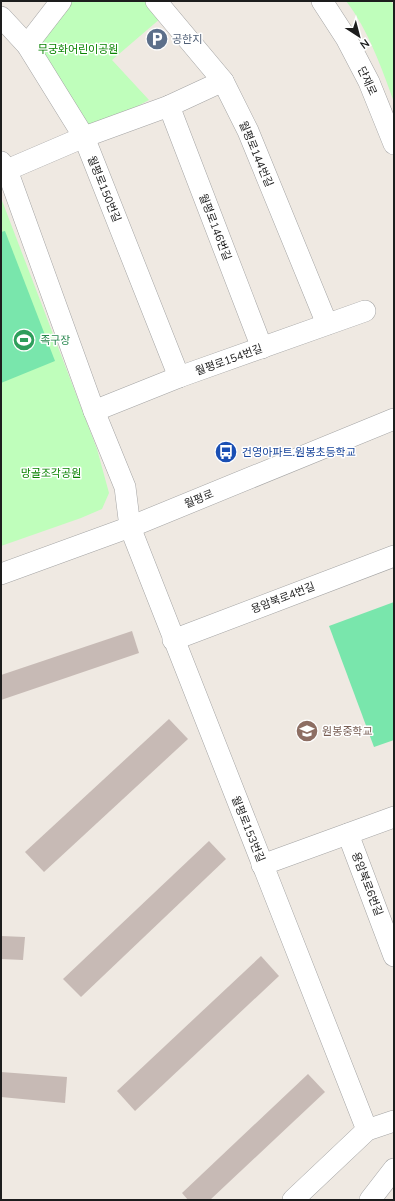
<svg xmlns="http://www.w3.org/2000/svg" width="395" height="1201" viewBox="0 0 395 1201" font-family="'Nunito Sans','Noto Sans KR',sans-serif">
  <rect width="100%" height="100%" fill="#efe9e2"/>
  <!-- park -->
  <g fill="#bffebb">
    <polygon points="70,1 147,1 161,18 112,60 149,100 106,123 90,127 39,54 39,41"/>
    <path d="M346 1H391L394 6V102C382 69 368 29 346 1Z"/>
    <polygon points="1,198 97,449 109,493 102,509 81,518 1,546"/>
  </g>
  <!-- pitch -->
  <g fill="#79e6ac">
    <polygon points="5,231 55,361 1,383 1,232"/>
    <polygon points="394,602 394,740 374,747 329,626"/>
  </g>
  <!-- building -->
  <g fill="#c7bab5">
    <polygon points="132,631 139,653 1,700 1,675"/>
    <polygon points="169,719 188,739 44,872 25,852"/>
    <polygon points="209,841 226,859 81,997 63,979"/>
    <polygon points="1,936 25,937 23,960 1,959"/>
    <polygon points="261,956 279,976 135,1111 117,1091"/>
    <polygon points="1,1072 67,1077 65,1103 1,1097"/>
    <polygon points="308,1074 325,1092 210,1200 188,1200 182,1193"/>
  </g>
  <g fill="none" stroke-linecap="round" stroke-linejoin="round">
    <!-- minor casing -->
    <g stroke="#a4a4a4" stroke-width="22">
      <g id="minor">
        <polyline points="156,1 223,81 248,131 327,324"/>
        <polyline points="322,1 346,38 369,82 394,144"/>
        <polyline points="1,17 27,45 84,137 179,377"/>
        <polyline points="27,45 61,1"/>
        <polyline points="169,106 262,348"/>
        <polyline points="1,162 7,170 94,411 125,487 130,527 367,1130"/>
        <polyline points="7,170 84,137 169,106 223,81"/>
        <polyline points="94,411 179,377 365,311"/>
        <polyline points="1,574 130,527 394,419"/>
        <polyline points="173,640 394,556"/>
        <polyline points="348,834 394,956"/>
        <polyline points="262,865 394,817"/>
        <polyline points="293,1200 367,1130 394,1121"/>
        <polyline points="370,1200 394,1169"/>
      </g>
    </g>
    <!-- minor -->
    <use href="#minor" stroke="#fff" stroke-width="21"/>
  </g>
  <!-- icons -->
  <defs>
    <g id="parking-disc" transform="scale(1.15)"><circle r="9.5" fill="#5c6f8a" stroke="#fff"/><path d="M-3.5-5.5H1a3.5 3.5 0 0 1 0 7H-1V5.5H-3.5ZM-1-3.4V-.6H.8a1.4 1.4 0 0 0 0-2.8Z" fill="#fff"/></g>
    <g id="stadium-disc" transform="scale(1.15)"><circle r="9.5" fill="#2e9e5b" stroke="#fff"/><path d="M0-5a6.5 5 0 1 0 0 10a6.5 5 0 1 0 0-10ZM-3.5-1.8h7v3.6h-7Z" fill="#fff"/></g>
    <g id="bus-disc" transform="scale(1.15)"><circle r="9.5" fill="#1a4fb4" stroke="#fff"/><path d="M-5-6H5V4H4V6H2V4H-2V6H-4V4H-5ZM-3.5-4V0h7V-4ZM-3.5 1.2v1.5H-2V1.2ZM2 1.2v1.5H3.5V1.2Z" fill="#fff"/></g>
    <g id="school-disc" transform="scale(1.15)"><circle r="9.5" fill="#8d6e63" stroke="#fff"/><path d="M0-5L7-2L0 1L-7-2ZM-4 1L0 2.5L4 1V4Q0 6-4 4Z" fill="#fff"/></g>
  </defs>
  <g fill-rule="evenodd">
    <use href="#parking-disc" x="157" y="39"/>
    <use href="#stadium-disc" x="24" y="340"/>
    <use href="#bus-disc" x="226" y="452"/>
    <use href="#school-disc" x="307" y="731"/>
  </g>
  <g text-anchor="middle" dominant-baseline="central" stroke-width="3" stroke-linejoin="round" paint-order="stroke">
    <!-- service labels -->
    <g font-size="11" fill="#4e5e75" stroke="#fff" text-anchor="start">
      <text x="172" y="39">공한지</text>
    </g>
    <!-- park labels -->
    <g font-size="11" fill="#0a8402" stroke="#fff">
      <text x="78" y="49">무궁화어린이공원</text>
      <text x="51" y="473">망골조각공원</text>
    </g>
    <!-- street labels -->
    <g font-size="11" fill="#1d1d1d" stroke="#fff">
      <text transform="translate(367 81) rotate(65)">단재로</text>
      <text transform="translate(256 154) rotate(67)">월평로144번길</text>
      <text transform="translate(104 189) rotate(68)">월평로150번길</text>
      <text transform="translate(215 227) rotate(69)">월평로146번길</text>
      <text transform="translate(229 360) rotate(-20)">월평로154번길</text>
      <text transform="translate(199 499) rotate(-22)">월평로</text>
      <text transform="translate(283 598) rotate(-21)">용암북로4번길</text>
      <text transform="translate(248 829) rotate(68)">월평로153번길</text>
      <text transform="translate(367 884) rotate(69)">용암북로6번길</text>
    </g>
    <!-- leisure labels -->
    <g font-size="11" fill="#27864d" stroke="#fff" text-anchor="start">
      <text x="40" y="340">족구장</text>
    </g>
    <!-- transit labels -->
    <g font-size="11" fill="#164399" stroke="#fff" text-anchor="start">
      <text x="242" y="452">건영아파트.원봉초등학교</text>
    </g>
    <!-- education labels -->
    <g font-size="11" fill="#785e54" stroke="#fff" text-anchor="start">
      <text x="322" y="731">원봉중학교</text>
    </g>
  </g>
  <!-- border -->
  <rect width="395" height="1201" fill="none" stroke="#1d1d1d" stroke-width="4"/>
  <!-- north arrow -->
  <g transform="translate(359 36) rotate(144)" stroke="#ffffff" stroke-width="3" paint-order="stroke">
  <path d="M0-3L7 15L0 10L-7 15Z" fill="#1d1d1d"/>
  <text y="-6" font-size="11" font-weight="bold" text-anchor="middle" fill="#1d1d1d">N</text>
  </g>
</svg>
